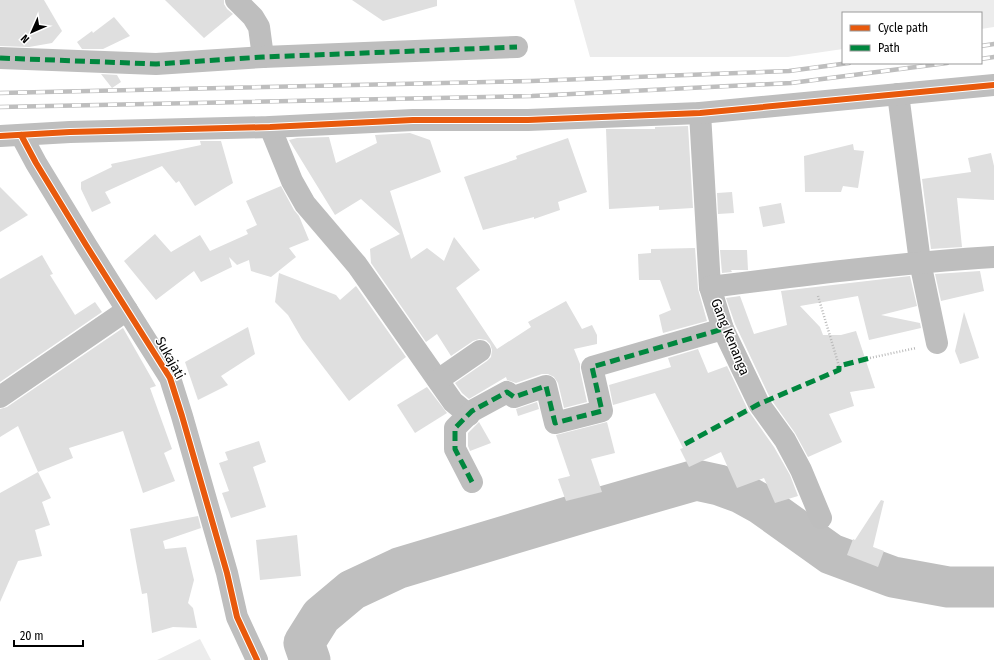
<svg xmlns="http://www.w3.org/2000/svg" width="994" height="660" viewBox="0 0 994 660" font-family="'Fira Sans Condensed',sans-serif">
  <rect width="100%" height="100%" fill="#fff"/>
  <!-- green -->
  <g fill="#ececec">
    <polygon points="574,0 994,0 994,27 981,29 981,13 843,13 843,49 788,57 590,57"/>
    <polygon points="200,639 211,660 157,660"/>
  </g>
  <g fill="none" stroke-linecap="round" stroke-linejoin="round">
    <!-- river -->
    <polyline stroke="#bfbfbf" stroke-width="41" points="310,660 304,643 321,616 352,590 399,568 585,512 696,480 719,485 741,493 761,504 831,554 893,577 948,587 994,587"/>
  </g>
  <!-- building -->
  <g fill="#dfdfdf">
    <polygon points="0,0 44,0 62,31 52,43 29,47 0,46"/>
    <polygon points="165,0 224,0 224,4 227,9 233,14 204,38"/>
    <polygon points="352,0 437,0 437,6 383,21"/>
    <polygon points="114,17 130,36 103,49 82,49 77,42 92,31 93,33"/>
    <polygon points="101,74 117,75 121,82 112,88"/>
    <polygon points="688,126 693,208 659,210 659,206 609,209 606,129 655,129 655,127"/>
    <polygon points="410,133 430,140 441,172 390,191 411,259 427,248 444,261 454,237 480,270 456,288 497,349 531,327 528,322 566,301 582,329 592,325 597,335 597,344 574,349 580,364 580,370 587,402 564,408 558,383 554,377 548,374 542,374 516,383 507,380 506,377 469,399 462,393 455,383 487,361 491,357 492,350 490,344 486,340 479,339 473,341 451,356 437,334 426,342 371,263 370,249 400,234 361,199 335,215 289,140 297,138 329,137 336,163 377,143 375,135"/>
    <polygon points="568,138 587,192 558,202 560,210 534,219 534,217 483,230 464,177 517,159 516,156"/>
    <polygon points="200,141 221,141 233,183 195,206 179,181 176,183 162,166 105,192 111,203 92,212 81,189 81,182 112,167 111,164 201,145"/>
    <polygon points="853,144 854,150 864,151 858,188 843,186 841,192 805,192 804,156"/>
    <polygon points="991,153 994,166 994,200 957,198 962,247 931,249 922,179 971,172 968,158"/>
    <polygon points="281,186 294,210 299,216 309,240 289,248 296,257 271,277 251,271 249,260 237,265 229,257 232,267 201,282 194,271 156,300 124,261 155,234 171,252 200,235 210,251 248,234 246,230 257,225 246,201"/>
    <polygon points="0,187 28,215 0,232"/>
    <polygon points="732,192 734,213 718,214 717,193"/>
    <polygon points="781,203 785,223 763,227 759,207"/>
    <polygon points="695,248 698,289 707,321 663,333 659,315 671,310 660,280 639,280 638,254 651,253 651,249"/>
    <polygon points="720,250 747,250 748,270 731,270 732,272 722,273"/>
    <polygon points="42,255 53,274 50,275 75,315 95,302 102,312 0,382 0,279"/>
    <polygon points="980,271 984,291 941,301 935,274"/>
    <polygon points="279,273 336,295 340,300 356,286 406,357 349,401 302,339 288,315 275,302"/>
    <polygon points="910,276 917,306 881,315 920,323 921,328 869,340 858,296 800,306 820,327 823,335 841,335 856,331 875,388 850,392 854,406 829,414 842,442 808,457 795,433 770,398 735,324 726,298 740,296 754,334 787,325 781,291"/>
    <polygon points="964,312 979,358 960,364 955,351"/>
    <polygon points="248,327 255,354 221,376 228,385 198,400 185,362"/>
    <polygon points="123,328 156,386 150,388 172,449 164,453 175,481 143,493 123,431 69,448 73,458 38,472 18,426 0,437 0,409 7,407"/>
    <polygon points="698,349 708,373 727,366 748,410 774,447 790,475 798,496 775,503 764,478 737,488 721,452 689,467 680,449 683,448 655,393 613,405 609,385 671,367 668,358"/>
    <polygon points="427,387 447,413 415,433 397,405"/>
    <polygon points="537,402 539,409 518,416 516,409"/>
    <polygon points="479,422 491,443 470,451 468,446 468,433"/>
    <polygon points="607,422 615,453 591,459 602,492 566,501 558,479 570,476 556,435"/>
    <polygon points="259,441 266,462 253,467 266,507 231,518 222,493 229,491 219,463 228,460 225,452"/>
    <polygon points="38,472 51,498 42,502 50,525 35,530 42,556 18,561 0,602 0,493"/>
    <polygon points="881,500 884,501 873,547 884,551 878,567 847,555 853,539 855,540"/>
    <polygon points="198,516 201,528 163,541 165,549 186,547 194,580 188,603 193,608 197,628 173,627 152,633 147,593 142,594 130,529"/>
    <polygon points="297,535 301,576 260,580 256,540"/>
  </g>
  <g fill="none" stroke-linecap="round" stroke-linejoin="round">
    <!-- path -->
    <g stroke="#b9b9b9" stroke-width="2.5" stroke-dasharray="1 2" stroke-linecap="butt">
      <polyline points="818,296 839,366"/>
      <polyline points="870,358 916,348"/>
    </g>
    <!-- minor -->
    <g stroke="#bebebe" stroke-width="22">
      <polyline points="236,0 253,17 259,27 263,57"/>
      <polyline points="0,58 156,64 263,57 517,47"/>
      <polyline points="898,94 920,262 937,343"/>
      <polyline points="700,113 710,287 723,329 759,404 785,440 801,470 821,518"/>
      <polyline points="270,127 292,181 305,204 357,265 453,402 469,415"/>
      <polyline points="21,135 36,163 86,245 170,378 182,416 227,573 237,617 257,660"/>
      <polyline points="0,136 70,132 270,127 413,120 528,120 700,113 994,85"/>
      <path d="M710 287C805 275 899 263 994 257"/>
      <polyline points="438,380 480,351"/>
      <polyline points="0,397 127,310"/>
      <polyline points="472,482 455,449 455,428 472,411 507,392 514,397 546,386 555,423 602,411 592,367 723,329"/>
    </g>
    <!-- rail casing -->
    <g stroke="#bebebe" stroke-width="4.5">
      <g id="rail">
        <polyline points="981,46 994,44"/>
        <polyline points="981,59 994,57"/>
        <polyline points="0,93 532,81 789,71 849,63"/>
        <polyline points="0,107 532,96 791,83 947,63"/>
      </g>
    </g>
    <!-- rail -->
    <use href="#rail" stroke="#fff" stroke-width="3" stroke-dasharray="9" stroke-linecap="butt"/>
    <!-- quiet -->
    <g stroke="#00873e" stroke-width="5" stroke-dasharray="10 5" stroke-linecap="butt">
      <polyline points="0,58 156,64 263,57 517,47"/>
      <polyline points="685,444 759,404 839,370 839,366 870,358"/>
      <polyline points="472,482 455,449 455,428 472,411 507,392 514,397 546,386 555,423 602,411 592,367 723,329"/>
    </g>
    <!-- cycleway casing -->
    <g stroke="#fff" stroke-width="8">
      <g id="cycleway">
        <polyline points="21,135 36,163 86,245 170,378 182,416 227,573 237,617 257,660"/>
        <polyline points="0,136 70,132 270,127 413,120 528,120 700,113 994,85"/>
      </g>
    </g>
    <!-- cycleway -->
    <use href="#cycleway" stroke="#e8590c" stroke-width="6"/>
  </g>
  <g text-anchor="middle" dominant-baseline="central" stroke-width="3" stroke-linejoin="round" paint-order="stroke">
    <!-- street labels -->
    <g font-size="14" fill="#000" stroke="#fff">
      <text transform="translate(730 337) rotate(68)">Gang Kenanga</text>
      <text transform="translate(170 358) rotate(61)">Sukajati</text>
    </g>
  </g>
  <!-- legend -->
  <rect x="842" y="12" width="140" height="52" fill="#ffffff" stroke="#999999"/>
  <rect x="850" y="25" width="20" height="6" fill="#e8590c" stroke="#999999"/>
  <text x="878" y="32" font-size="12" fill="#000000">Cycle path</text>
  <rect x="850" y="45" width="20" height="6" fill="#00873e" stroke="#999999"/>
  <text x="878" y="52" font-size="12" fill="#000000">Path</text>
  <!-- north arrow -->
  <g transform="translate(32 32) rotate(225)" stroke="#ffffff" stroke-width="3" paint-order="stroke">
  <path d="M0-3L7 15L0 10L-7 15Z" fill="#000000"/>
  <text y="-6" font-size="11" font-weight="bold" text-anchor="middle" fill="#000000">N</text>
  </g>
  <!-- scale -->
  <path d="M14 640v6h69v-6" fill="none" stroke="#000000" stroke-width="2"/>
  <text x="20" y="640" font-size="12" fill="#000000" stroke="#ffffff" stroke-width="3" paint-order="stroke">20 m</text>
</svg>
